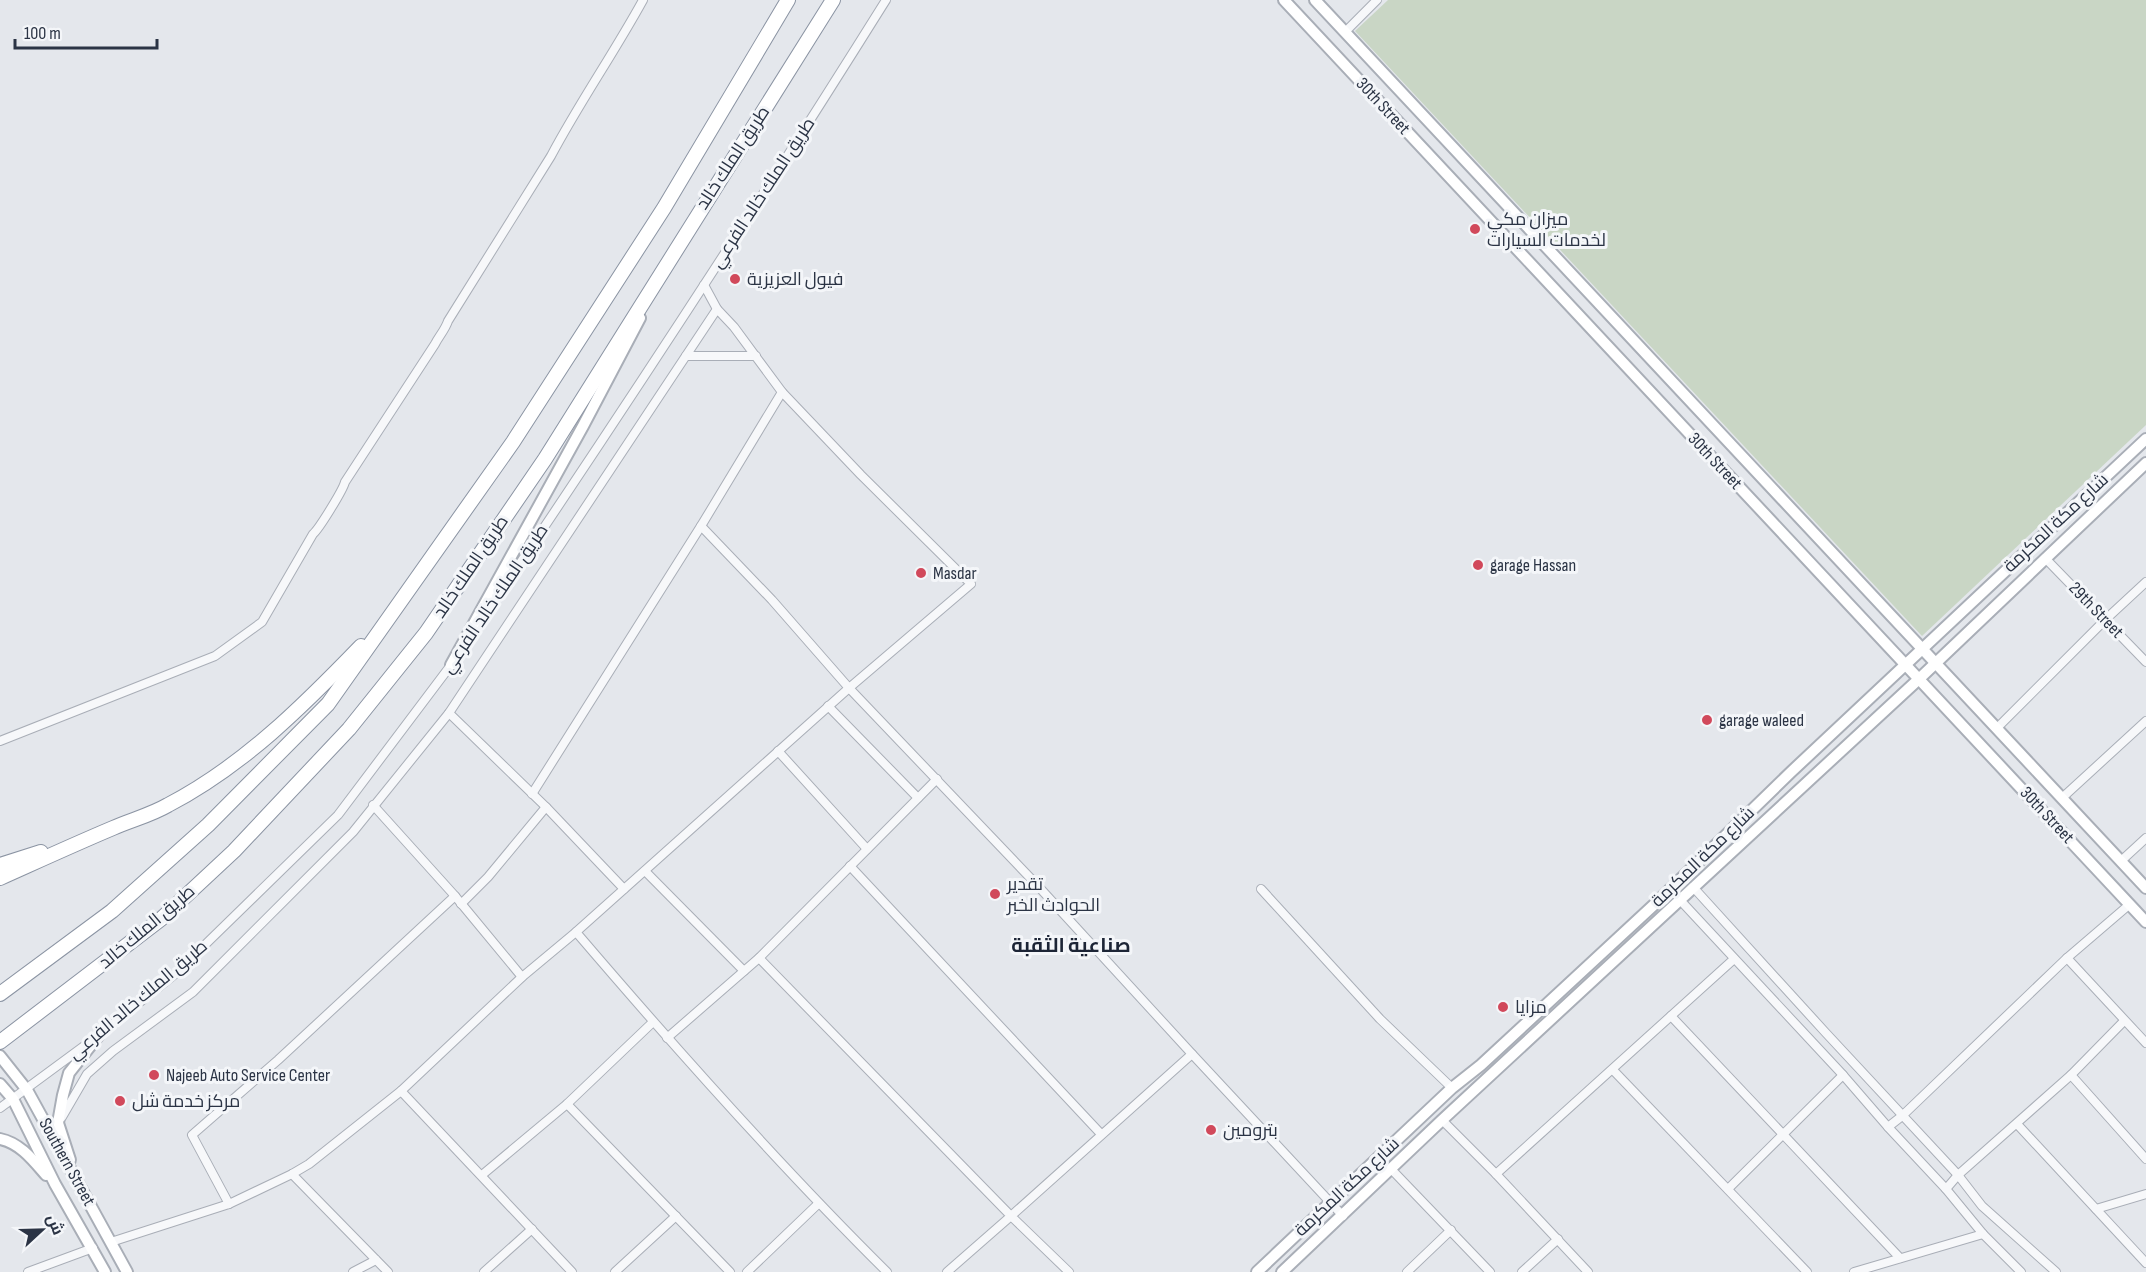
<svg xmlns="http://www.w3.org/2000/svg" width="2146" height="1272" viewBox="0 0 2146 1272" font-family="'Sofia Sans Condensed',Cairo,sans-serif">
  <rect width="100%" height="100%" fill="#e4e7ec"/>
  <!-- green -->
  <polygon fill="#c9d6c5" points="1388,0 2146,0 2146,425 1922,636 1355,31"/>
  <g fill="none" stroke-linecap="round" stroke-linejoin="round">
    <!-- street casing -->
    <g stroke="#a9aeb7" stroke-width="10">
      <g id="street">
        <polyline points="1345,32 1377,0"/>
        <polyline points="704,285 717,309"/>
        <polyline points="686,356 756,356"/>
        <polyline points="701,526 772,600 849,688 1038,886 1192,1054"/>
        <polyline points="2045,558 2146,662"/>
        <path d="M477 627C617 420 754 211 886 0"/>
        <polyline points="828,706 918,798"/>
        <polyline points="449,713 546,807 624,889"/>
        <polyline points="1997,728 2106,619 2146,582"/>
        <path d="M0 741 215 656 262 622 313 534C319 529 343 490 345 482L435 344C439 336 445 330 448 321L551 156C579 103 614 53 643 0"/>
        <polyline points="778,751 867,849"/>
        <polyline points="532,794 701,526 782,392"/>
        <polyline points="2062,798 2146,721"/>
        <polyline points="373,805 455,896 522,977"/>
        <polyline points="2121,861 2146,838"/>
        <polyline points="850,866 1101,1134"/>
        <polyline points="645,871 744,971"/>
        <polyline points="1693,887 1825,1032 1958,1175 1982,1206 2056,1272"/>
        <polyline points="1672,888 1680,900 1843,1075 1888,1127 1946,1189 1983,1234 2021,1272"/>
        <polyline points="1261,889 1380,1019 1452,1088"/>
        <polyline points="461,904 488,877 546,807"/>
        <path d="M576 932C676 1049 778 1164 887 1272"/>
        <polyline points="759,958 1011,1216 947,1272"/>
        <polyline points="2067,958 2146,1043"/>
        <polyline points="1671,1016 1900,1258"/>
        <polyline points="667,1038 759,958 937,779"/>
        <polyline points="1613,1070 1807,1272"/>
        <polyline points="2071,1075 2146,1159"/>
        <polyline points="401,1091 572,1272"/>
        <polyline points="567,1104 730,1272"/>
        <polyline points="0,1108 99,1035 175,974 338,815 454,661"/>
        <polyline points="62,1117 87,1074 113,1051 193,992 353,832 449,713 717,309 734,327 782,392 861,475 971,584 849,688 576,932 522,977 401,1091 309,1164 292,1174 229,1204 111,1242"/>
        <polyline points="1442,1120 1496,1174 1588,1272"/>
        <polyline points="2017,1124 2146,1263"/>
        <polyline points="1888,1127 1902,1116 2067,958 2130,904"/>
        <polyline points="1392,1170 1490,1272"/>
        <polyline points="292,1174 388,1272"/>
        <polyline points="1496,1174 1734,959"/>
        <polyline points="482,1175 567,1104 653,1022"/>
        <polyline points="1728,1189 1843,1075"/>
        <polyline points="1946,1189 1958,1175 2071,1075 2124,1021"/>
        <polyline points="229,1204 192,1135 278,1060 455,896"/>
        <polyline points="2096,1209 2146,1194"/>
        <polyline points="28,1272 93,1248"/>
        <polyline points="353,1272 376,1260"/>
        <polyline points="484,1272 532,1229"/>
        <polyline points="615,1272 676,1216"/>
        <polyline points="747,1272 818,1204"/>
        <polyline points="1069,1272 1011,1216 1192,1054 1343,1216"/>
        <polyline points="1407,1272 1451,1230"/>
        <polyline points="1522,1272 1558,1239"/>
        <polyline points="1854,1272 1983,1234"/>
      </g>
    </g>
    <!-- secondary casing -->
    <g stroke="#a9aeb7" stroke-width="14">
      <g id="secondary">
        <polyline points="1284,0 2146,922"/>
        <polyline points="1315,0 2146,888"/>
        <polyline points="451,665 583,426 640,318"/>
        <polyline points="0,1056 27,1090 127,1272"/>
        <polyline points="0,1084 13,1099 55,1184 105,1272"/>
        <path d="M0 1139C20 1143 33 1160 46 1175"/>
        <polyline points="70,1160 58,1123 63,1095 69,1073 99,1035"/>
        <polyline points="1257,1272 1452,1088 1481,1065 1656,903 1791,772 2146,439"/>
        <polyline points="1282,1272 1442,1120 1920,678 2146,463"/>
      </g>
    </g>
    <!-- highway casing -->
    <g stroke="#8b94a3" stroke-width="16">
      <g id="highway">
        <polyline points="0,865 41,852"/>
        <path d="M0 878C38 861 75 844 113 828 131 820 151 815 168 805 243 766 303 706 361 646"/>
        <polyline points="0,994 112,911 208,825 328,704 513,442 664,208 788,0"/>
        <polyline points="0,1042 161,919 234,851 349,729 426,633 545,459 833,0"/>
      </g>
    </g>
    <!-- street -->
    <use href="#street" stroke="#f7f8fa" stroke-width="8"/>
    <!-- secondary -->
    <use href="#secondary" stroke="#fff" stroke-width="10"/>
    <!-- highway -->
    <use href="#highway" stroke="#fff" stroke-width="14"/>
  </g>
  <!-- markers -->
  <g fill="#d1495b" stroke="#f4f6f9" stroke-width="2">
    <circle cx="1475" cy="229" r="6"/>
    <circle cx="735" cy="279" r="6"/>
    <circle cx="1478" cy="565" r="6"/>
    <circle cx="921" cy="573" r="6"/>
    <circle cx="1707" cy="720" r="6"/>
    <circle cx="995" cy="894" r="6"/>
    <circle cx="1503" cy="1007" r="6"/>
    <circle cx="154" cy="1075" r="6"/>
    <circle cx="120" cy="1101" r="6"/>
    <circle cx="1211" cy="1130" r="6"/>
  </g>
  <g text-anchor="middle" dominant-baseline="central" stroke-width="6" stroke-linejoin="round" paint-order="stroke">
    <!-- street labels -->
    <g font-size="18" fill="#2b3445" stroke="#f4f6f9">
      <text transform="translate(1383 106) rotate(47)">30th Street</text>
      <text transform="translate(733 158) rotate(-57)">طريق الملك خالد</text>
      <text transform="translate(763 193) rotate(-57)">طريق الملك خالد الفرعي</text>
      <text transform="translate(1715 461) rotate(47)">30th Street</text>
      <text transform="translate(2056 523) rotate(-43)">شارع مكة المكرمة</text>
      <text transform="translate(471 567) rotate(-56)">طريق الملك خالد</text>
      <text transform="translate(495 599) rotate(-56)">طريق الملك خالد الفرعي</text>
      <text transform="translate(2096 610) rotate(46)">29th Street</text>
      <text transform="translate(2047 815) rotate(47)">30th Street</text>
      <text transform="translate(1703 857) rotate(-44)">شارع مكة المكرمة</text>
      <text transform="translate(147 927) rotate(-40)">طريق الملك خالد</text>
      <text transform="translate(138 1000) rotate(-40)">طريق الملك خالد الفرعي</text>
      <text transform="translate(67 1162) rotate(61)">Southern Street</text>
      <text transform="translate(1347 1187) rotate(-43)">شارع مكة المكرمة</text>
    </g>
    <!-- poi labels -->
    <g font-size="18" fill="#2b3445" stroke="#f4f6f9" text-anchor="start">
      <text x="1487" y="219">ميزان مكي<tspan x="1487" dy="21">لخدمات السيارات</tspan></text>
      <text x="747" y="279">فيول العزيزية</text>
      <text x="1490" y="565">garage Hassan</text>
      <text x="933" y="573">Masdar</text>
      <text x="1719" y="720">garage waleed</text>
      <text x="1007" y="884">تقدير<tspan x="1007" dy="21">الحوادث الخبر</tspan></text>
      <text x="1515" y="1007">مزايا</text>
      <text x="166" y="1075">Najeeb Auto Service Center</text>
      <text x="132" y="1101">مركز خدمة شل</text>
      <text x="1223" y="1130">بترومين</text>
    </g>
    <!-- neighbourhood labels -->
    <g font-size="20" font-weight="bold" fill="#1d2536" stroke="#f4f6f9">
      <text x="1071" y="946">صناعية الثقبة</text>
    </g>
  </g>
  <!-- north arrow -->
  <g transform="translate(42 1230) rotate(68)" stroke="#f4f6f9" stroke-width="4.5" paint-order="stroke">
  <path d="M0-4.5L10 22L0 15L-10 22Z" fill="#2b3445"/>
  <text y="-9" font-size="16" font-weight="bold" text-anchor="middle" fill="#2b3445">ش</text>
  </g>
  <!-- scale -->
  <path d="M15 39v9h142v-9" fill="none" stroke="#2b3445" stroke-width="3"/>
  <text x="24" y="39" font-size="18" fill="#2b3445" stroke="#f4f6f9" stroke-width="4.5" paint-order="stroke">100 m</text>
</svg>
